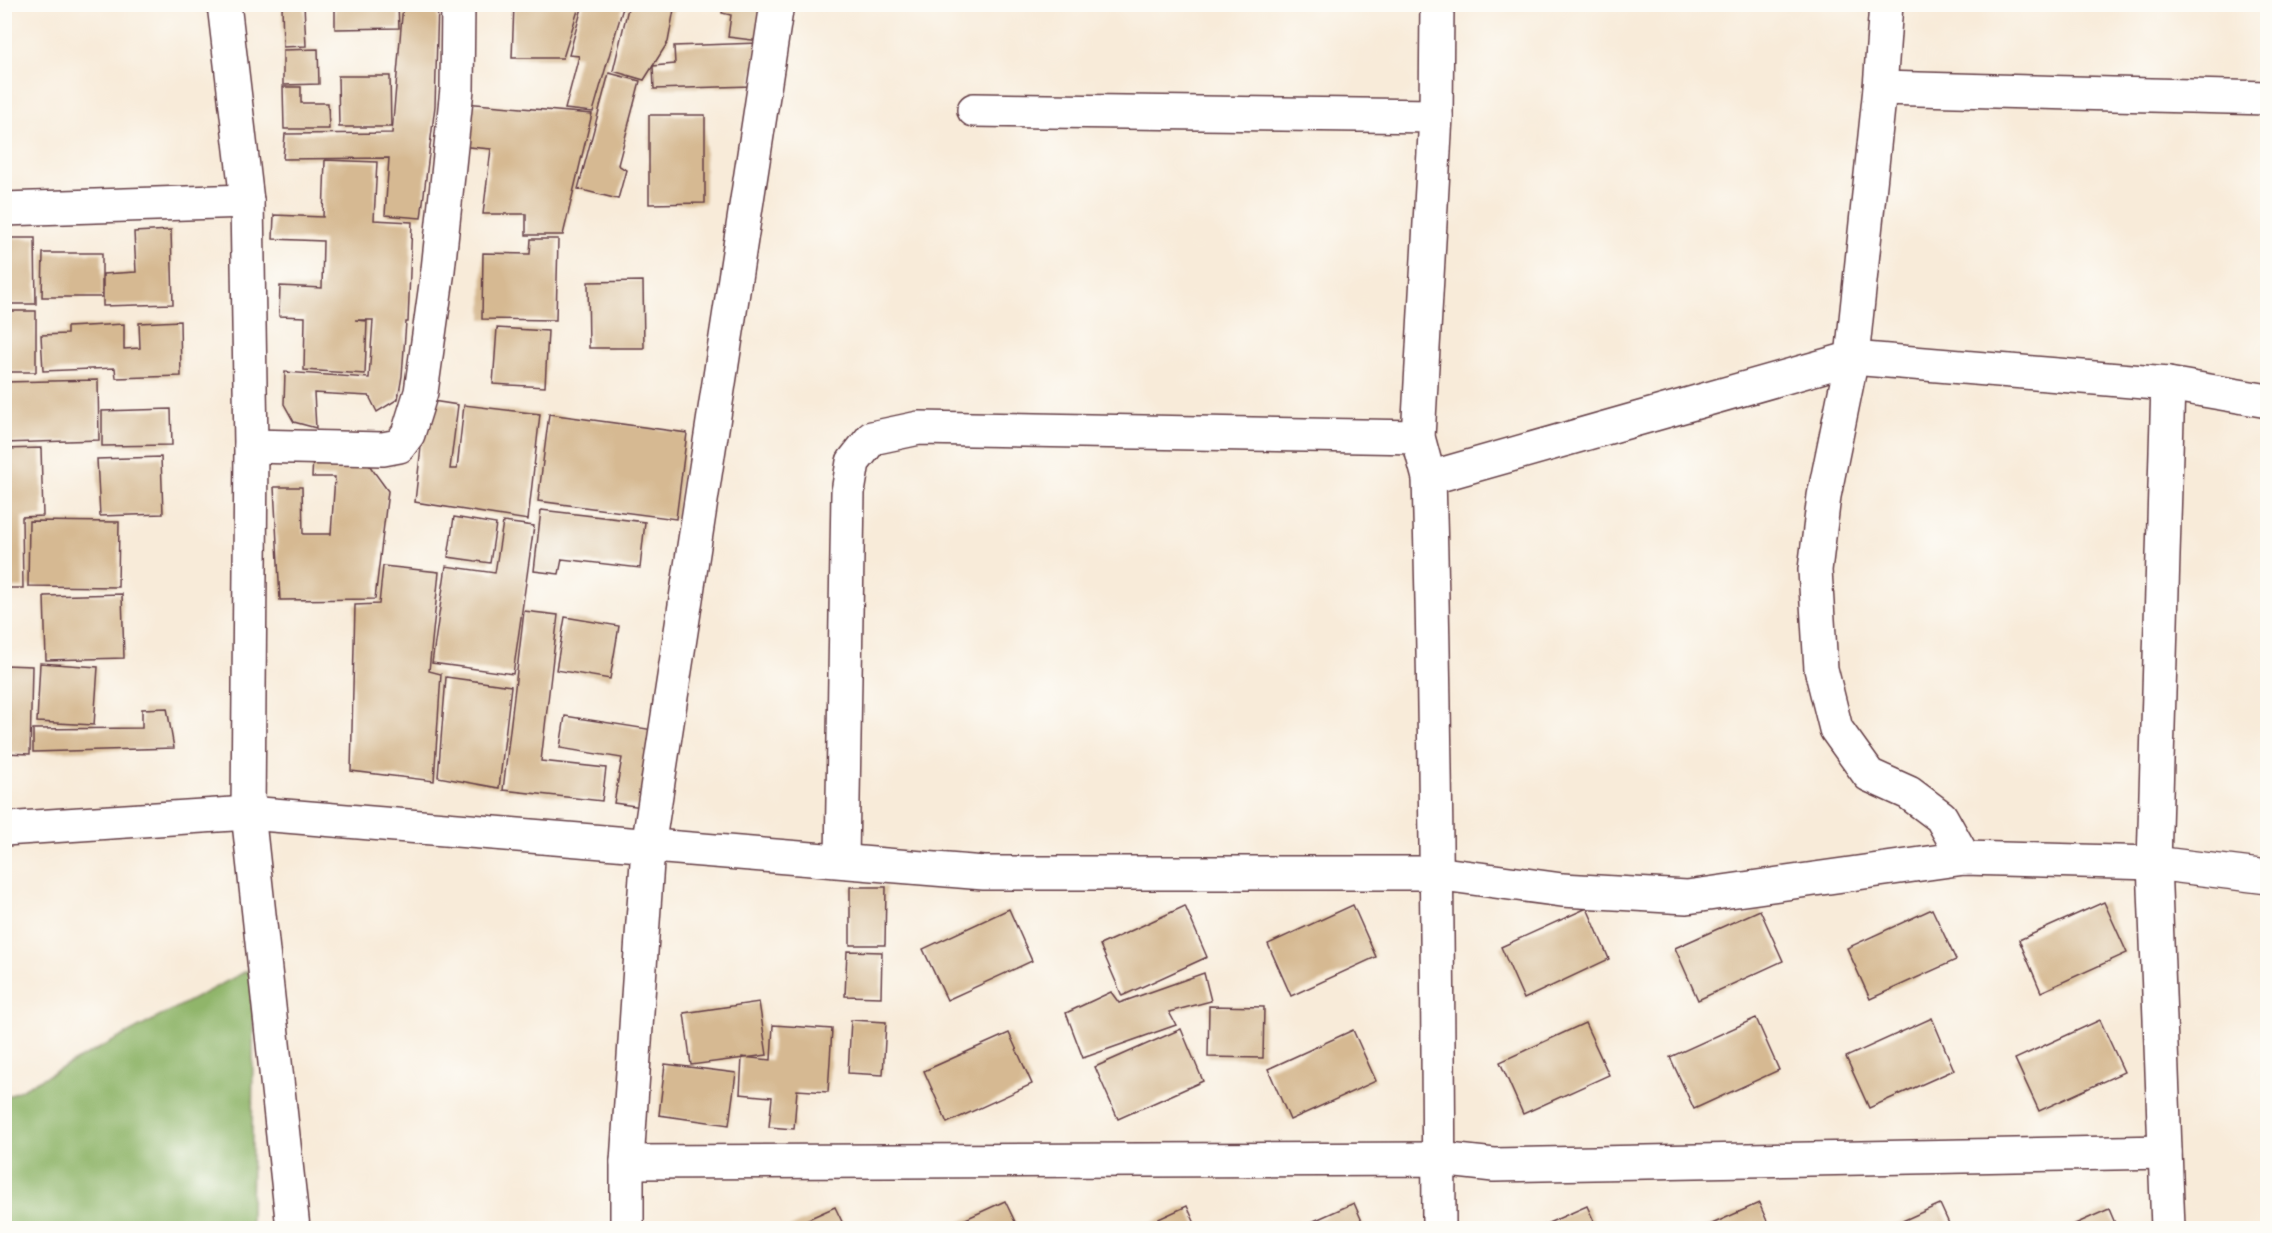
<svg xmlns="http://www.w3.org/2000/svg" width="2272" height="1233" viewBox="0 0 2272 1233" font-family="'Sorts Mill Goudy',serif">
  <rect width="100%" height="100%" fill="#fdfcf7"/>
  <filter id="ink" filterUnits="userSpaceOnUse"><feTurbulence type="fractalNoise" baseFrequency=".0167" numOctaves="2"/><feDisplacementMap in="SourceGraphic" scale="12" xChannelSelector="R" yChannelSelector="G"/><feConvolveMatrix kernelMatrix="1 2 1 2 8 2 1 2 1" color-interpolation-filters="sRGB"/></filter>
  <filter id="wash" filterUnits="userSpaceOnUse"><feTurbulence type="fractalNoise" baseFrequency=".008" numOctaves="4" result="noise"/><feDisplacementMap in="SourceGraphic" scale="24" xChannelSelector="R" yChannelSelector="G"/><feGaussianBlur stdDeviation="1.35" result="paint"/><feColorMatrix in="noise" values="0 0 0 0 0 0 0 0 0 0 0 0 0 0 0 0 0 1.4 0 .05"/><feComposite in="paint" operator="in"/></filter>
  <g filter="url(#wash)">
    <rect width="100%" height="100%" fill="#f8ebd9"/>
    <!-- forest -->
    <polygon fill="#90b56a" stroke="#6d6a4a" stroke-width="1.5" points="254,967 251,1228 5,1228 5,1098"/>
    <g id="blocks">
      <!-- building -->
      <g fill="#d6b992">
        <polygon points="282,4 304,4 306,46 283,47"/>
        <polygon points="335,4 398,4 399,28 335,29"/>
        <polygon points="403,4 438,4 435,106 421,218 385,215 389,158 283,159 285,134 392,133"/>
        <polygon points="514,4 580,4 563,58 512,58"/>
        <polygon points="583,4 624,4 593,112 565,109 579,56 569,55"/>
        <polygon points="629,4 675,4 668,42 644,80 613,71"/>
        <polygon points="723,4 765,4 760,41 728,37 731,15 722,13"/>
        <polygon points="758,43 751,86 654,89 653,66 675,64 674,46"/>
        <polygon points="318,49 319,84 283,85 283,50"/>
        <polygon points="609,73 640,81 618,165 626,170 618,199 578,189"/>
        <polygon points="338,76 390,76 391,127 339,127"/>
        <polygon points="283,87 301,87 301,103 328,103 329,129 284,129"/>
        <polygon points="464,103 592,114 563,235 526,235 526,214 483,214 491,149 458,146"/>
        <polygon points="649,115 705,115 705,203 649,204"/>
        <polygon points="325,160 377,162 374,220 412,222 408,322 406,322 402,376 398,399 377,412 369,396 314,393 316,428 294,422 284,404 285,372 369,378 373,320 355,320 367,321 365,374 304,370 305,317 279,316 280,286 322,288 323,241 273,239 274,215 323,217"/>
        <polygon points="171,230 173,304 103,306 103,274 136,272 134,232"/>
        <polygon points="4,238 35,238 36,304 4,304"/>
        <polygon points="531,239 558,239 556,320 482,319 483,253 530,254"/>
        <polygon points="43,253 102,253 102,297 42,297"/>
        <polygon points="643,281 644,348 589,348 588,282"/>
        <rect x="4" y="311" width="32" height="61"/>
        <polygon points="180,321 181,376 116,378 115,368 43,371 41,335 67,334 67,327 124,324 124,349 140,348 139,323"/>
        <polygon points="497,328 548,331 545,387 493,384"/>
        <polygon points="98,380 99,440 4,443 4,382"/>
        <polygon points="426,400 458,405 450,469 457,469 464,405 540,414 528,520 415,502"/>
        <polygon points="171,409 172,445 102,446 102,411"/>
        <polygon points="549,414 687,433 676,519 538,501"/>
        <polygon points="41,448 43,516 22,517 23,588 4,588 4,449"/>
        <polygon points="161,457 163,514 100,516 97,459"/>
        <polygon points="313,457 364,458 388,491 375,599 280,600 274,487 302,487 303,534 331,534 335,477 312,477"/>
        <polygon points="541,510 645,522 640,568 562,559 559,574 534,571"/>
        <polygon points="454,517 496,524 490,563 448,557"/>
        <polygon points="29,521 119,522 118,587 28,586"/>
        <polygon points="503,522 534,526 513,674 432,663 446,566 495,573"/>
        <polygon points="383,566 439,572 429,671 441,674 434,781 351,771 355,605 379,604"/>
        <polygon points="122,594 124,658 46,660 44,596"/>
        <polygon points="524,611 558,615 541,761 606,768 602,801 503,790"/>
        <polygon points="565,617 619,626 610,679 556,670"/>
        <polygon points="40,663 98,667 94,725 37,722"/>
        <polygon points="4,665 32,666 30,754 4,753"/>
        <polygon points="446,677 511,686 499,788 438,777"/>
        <polygon points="167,708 174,748 33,752 33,729 142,728 142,709"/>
        <polygon points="565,716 654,730 642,807 614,803 622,758 560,748"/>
        <polygon points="850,887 886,887 885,945 850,945"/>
        <polygon points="2104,902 2127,953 2041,992 2019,940"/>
        <polygon points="1353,905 1376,957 1291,996 1268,944"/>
        <polygon points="1185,906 1207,957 1122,996 1100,945"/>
        <polygon points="1587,908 1609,959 1524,999 1501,947"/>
        <polygon points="1009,909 1032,961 947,1000 923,949"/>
        <polygon points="1932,909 1956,960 1870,999 1847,948"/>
        <polygon points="1760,910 1783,961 1698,1000 1675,948"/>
        <polygon points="847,951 882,952 881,997 845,996"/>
        <polygon points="1204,973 1211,1001 1169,1012 1176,1025 1083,1058 1066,1013 1111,992 1119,1003"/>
        <polygon points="759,1002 767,1055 691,1065 684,1013"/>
        <polygon points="1209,1006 1264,1007 1263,1058 1208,1057"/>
        <polygon points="1756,1018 1779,1070 1694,1109 1670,1057"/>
        <polygon points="1932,1018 1954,1070 1869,1108 1846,1057"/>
        <polygon points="851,1020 886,1022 883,1075 848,1073"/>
        <polygon points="2100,1020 2124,1072 2039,1111 2015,1059"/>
        <polygon points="1585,1023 1609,1075 1523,1114 1500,1062"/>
        <polygon points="773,1025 832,1029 828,1092 797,1090 794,1129 769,1127 772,1097 740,1094 742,1057 771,1060"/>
        <polygon points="1181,1029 1203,1081 1118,1119 1095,1067"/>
        <polygon points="1353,1030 1376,1081 1290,1120 1268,1069"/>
        <polygon points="1009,1033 1032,1084 947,1123 924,1071"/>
        <polygon points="665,1064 736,1073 729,1125 659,1115"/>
        <polygon points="1005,1201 1018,1228 946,1228"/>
        <polygon points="1354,1203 1365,1228 1298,1228"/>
        <polygon points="1759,1203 1770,1228 1703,1228"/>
        <polygon points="1940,1204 1951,1228 1887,1228"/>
        <polygon points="1187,1206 1197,1228 1139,1228"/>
        <polygon points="1587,1206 1597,1228 1537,1228"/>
        <polygon points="835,1207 845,1228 788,1228"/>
        <polygon points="2109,1209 2117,1228 2066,1228"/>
      </g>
    </g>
  </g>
  <g filter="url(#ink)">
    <use href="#blocks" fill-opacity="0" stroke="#643e45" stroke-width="1.5"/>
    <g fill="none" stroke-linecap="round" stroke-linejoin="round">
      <!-- street casing -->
      <g stroke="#643e45" stroke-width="36">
        <g id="street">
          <polyline points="224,4 247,201 251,446 248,813 293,1228"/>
          <path d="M1437 4 1436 116 1418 437 1429 478C1436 728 1438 978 1439 1228"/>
          <polyline points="1886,4 1880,88 1852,358 1824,496 1815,570 1821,669 1836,729 1869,775 1909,793 1941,817 1964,858"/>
          <polyline points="1880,88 2268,98"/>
          <polyline points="974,110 1436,116"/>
          <polyline points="4,209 247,201"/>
          <polyline points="2168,384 2154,863 2168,1228"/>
          <polyline points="251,446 383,449 399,446 408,434 421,392 438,270 457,89 458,4"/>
          <polyline points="1429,478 1852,358 2168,384 2268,401"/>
          <polyline points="4,829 248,813 984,873 1435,873 1562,890 1687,897 1964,858 2154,863 2268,877"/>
          <polyline points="842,860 848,492 853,462 872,438 919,428 1418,437"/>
          <polyline points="627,1162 1439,1159 1494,1165 2165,1152"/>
          <polyline points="627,1228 627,1162 648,847 777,4"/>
        </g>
      </g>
      <!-- street -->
      <use href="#street" stroke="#fff" stroke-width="33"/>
    </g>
  </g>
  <!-- margin -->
  <rect width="2272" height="1233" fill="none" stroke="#fdfcf7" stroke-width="24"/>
</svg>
